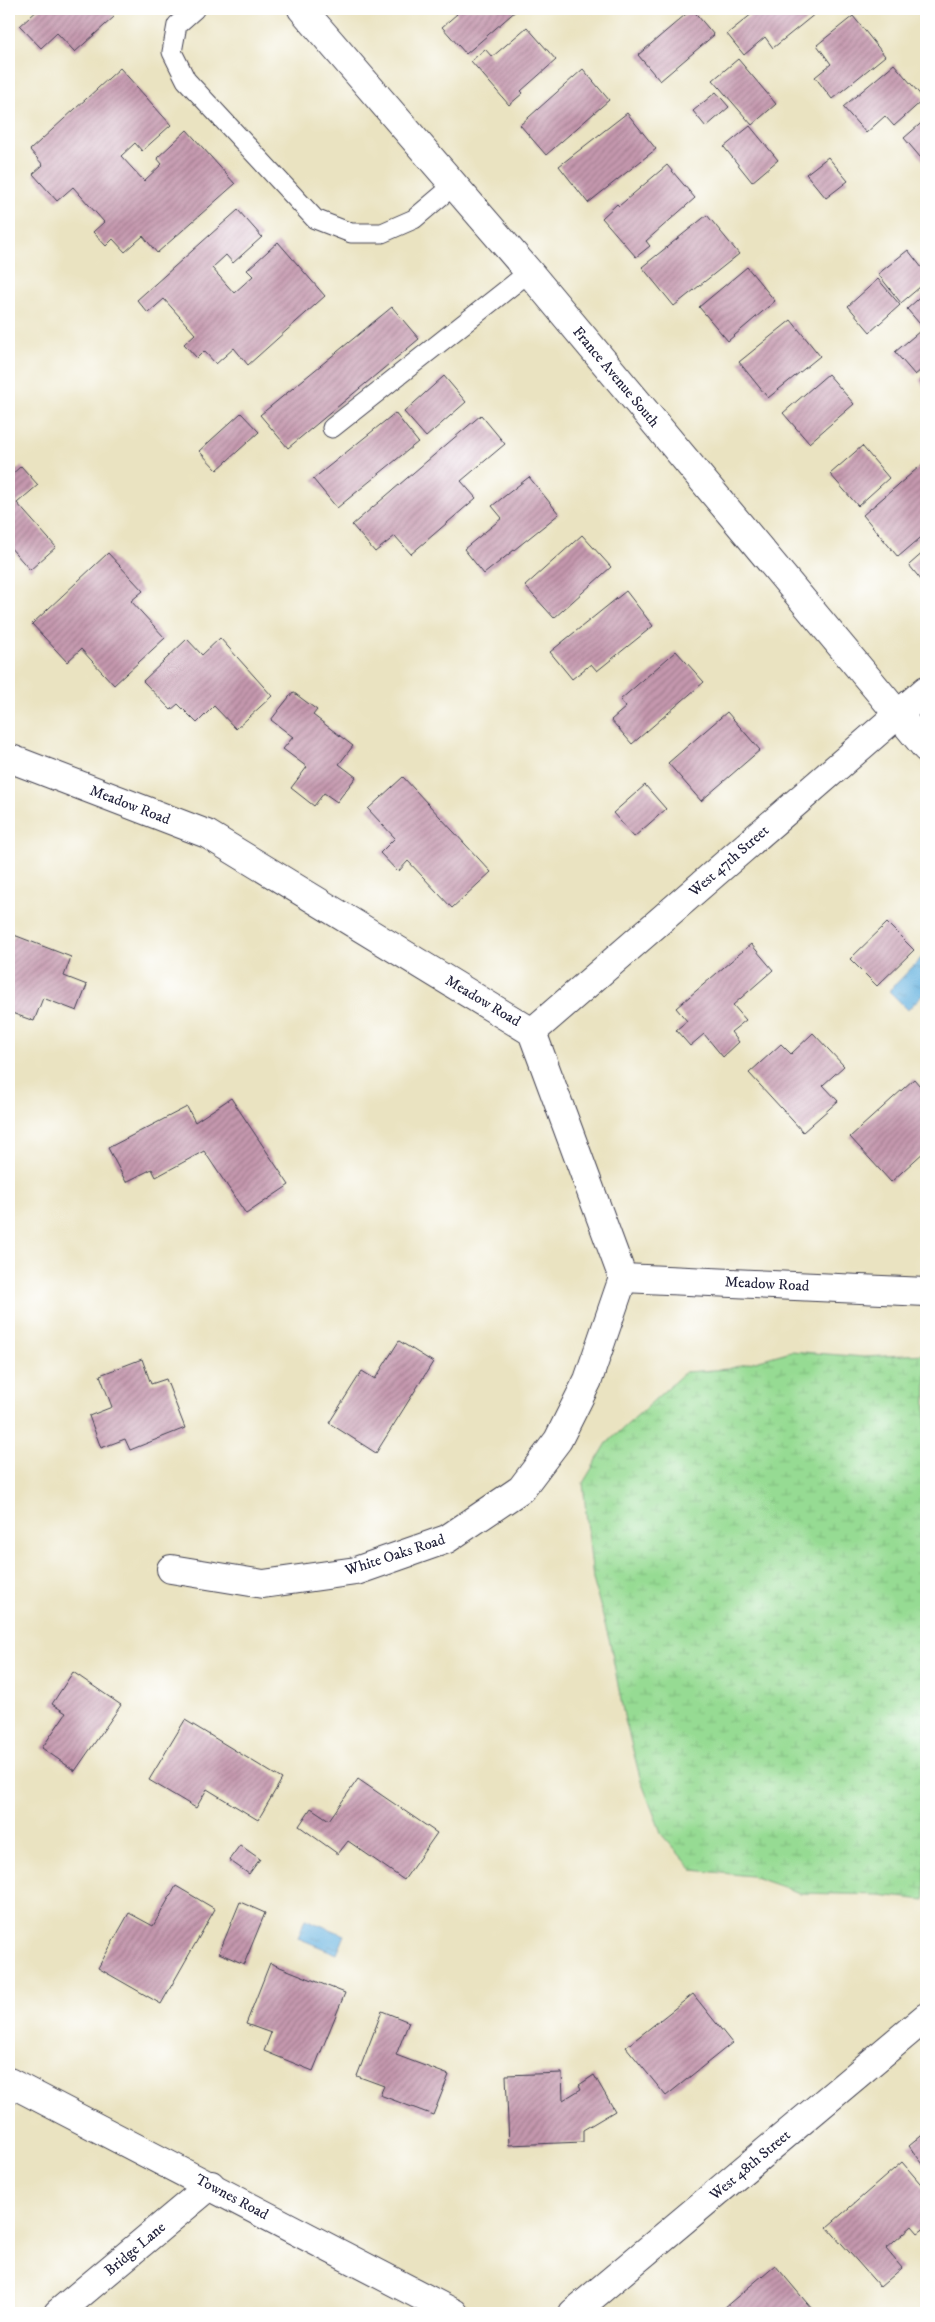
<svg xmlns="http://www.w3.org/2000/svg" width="935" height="2322" viewBox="0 0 935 2322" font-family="'IM FELL DW Pica',serif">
  <defs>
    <pattern id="wetland-marsh" width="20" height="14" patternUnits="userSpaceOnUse" patternTransform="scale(1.25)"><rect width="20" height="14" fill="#96db93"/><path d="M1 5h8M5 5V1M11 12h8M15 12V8" fill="none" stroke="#81bc80"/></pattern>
    <pattern id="water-ripples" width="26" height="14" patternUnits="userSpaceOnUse" patternTransform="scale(1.25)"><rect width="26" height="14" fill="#64b1de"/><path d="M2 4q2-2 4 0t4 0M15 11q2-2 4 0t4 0" fill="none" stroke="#5290b5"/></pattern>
    <pattern id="building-hatch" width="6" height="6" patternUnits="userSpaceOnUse" patternTransform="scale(1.25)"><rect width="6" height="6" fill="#c598ae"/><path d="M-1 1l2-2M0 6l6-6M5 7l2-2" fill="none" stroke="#a07c8f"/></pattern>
  </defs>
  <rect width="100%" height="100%" fill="#fff"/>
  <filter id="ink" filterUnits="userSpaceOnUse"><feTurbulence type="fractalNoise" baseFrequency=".02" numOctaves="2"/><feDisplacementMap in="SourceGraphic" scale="10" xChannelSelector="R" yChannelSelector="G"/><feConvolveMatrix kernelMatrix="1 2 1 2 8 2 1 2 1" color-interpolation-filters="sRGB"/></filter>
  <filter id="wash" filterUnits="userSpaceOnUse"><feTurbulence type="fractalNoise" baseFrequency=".0096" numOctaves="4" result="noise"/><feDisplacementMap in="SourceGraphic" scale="20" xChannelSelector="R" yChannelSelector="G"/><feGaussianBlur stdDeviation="1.12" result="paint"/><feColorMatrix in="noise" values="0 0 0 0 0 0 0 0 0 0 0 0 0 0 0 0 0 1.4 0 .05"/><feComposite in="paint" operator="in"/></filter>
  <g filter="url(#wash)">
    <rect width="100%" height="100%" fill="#eae3c1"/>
    <!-- wetland -->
    <polygon fill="url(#wetland-marsh)" stroke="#5c7e67" points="791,1351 864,1357 926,1354 925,1900 879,1895 800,1893 751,1876 693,1870 662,1835 641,1781 624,1716 610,1643 593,1579 583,1483 607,1443 685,1372 728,1369"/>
    <!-- water -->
    <g fill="url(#water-ripples)" stroke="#436a8c">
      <polygon points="926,953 926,991 908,1010 889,991"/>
      <polygon points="305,1919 345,1935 337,1954 298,1938"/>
    </g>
    <g id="blocks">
      <!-- building -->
      <g fill="url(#building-hatch)">
        <polygon points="39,9 107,9 114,17 75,52 57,33 41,48 20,26"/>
        <polygon points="453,9 518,9 466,54 442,27 457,14"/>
        <polygon points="692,9 714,35 660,81 638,55"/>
        <polygon points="758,9 821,9 773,48 765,37 744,55 727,34"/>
        <polygon points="853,16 885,56 832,99 815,77 831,64 817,45"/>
        <polygon points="527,27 556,60 521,91 523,93 509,105 471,61 485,49 492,57"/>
        <polygon points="738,59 776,104 752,125 713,80"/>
        <polygon points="894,64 924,99 894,126 885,116 866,133 843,107"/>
        <polygon points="120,68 171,125 142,151 135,143 121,156 144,181 162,164 157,158 187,130 235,184 157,253 143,236 125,252 113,239 106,246 93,232 104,222 73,187 57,201 33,174 43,165 30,150"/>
        <polygon points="583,69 609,100 546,155 520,125"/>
        <polygon points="716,92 729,107 706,127 693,111"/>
        <polygon points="627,113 656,149 588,203 559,166"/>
        <polygon points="926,119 926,164 904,138"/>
        <polygon points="750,126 778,160 752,182 724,147"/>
        <polygon points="828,157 848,181 826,198 806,174"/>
        <polygon points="667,165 695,198 646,241 650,246 636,257 602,218 617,204 619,206"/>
        <polygon points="238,210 262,237 233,263 226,255 212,268 234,293 253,276 247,270 278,242 325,296 248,365 234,348 216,364 204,351 197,358 184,344 195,334 164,299 148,313 137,300"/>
        <polygon points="707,215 739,254 674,306 642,267"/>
        <polygon points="908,250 926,273 926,282 901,303 878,274"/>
        <polygon points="747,267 775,301 728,341 699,307"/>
        <polygon points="878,279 900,305 870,332 848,306"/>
        <polygon points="926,292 926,331 907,309"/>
        <polygon points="392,307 419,339 288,448 260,415"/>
        <polygon points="791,320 820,356 768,398 739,362"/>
        <polygon points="920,331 926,339 926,366 915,375 895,352"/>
        <polygon points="828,374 854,404 809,443 783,413"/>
        <polygon points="926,375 926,390 919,380"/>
        <polygon points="444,376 466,402 426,437 404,412"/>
        <polygon points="241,413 259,432 217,470 199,451"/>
        <polygon points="395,413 418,442 337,508 313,479"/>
        <polygon points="481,415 505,444 461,481 476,498 411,554 395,536 375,552 352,525"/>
        <polygon points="862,446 889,478 858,506 830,474"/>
        <polygon points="926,461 926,533 898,557 863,515"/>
        <polygon points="21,466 38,485 17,503 56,547 30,570 9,546 9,477"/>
        <polygon points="529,477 559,514 484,574 464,549 502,518 492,506"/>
        <polygon points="582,535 611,567 554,618 525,586"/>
        <polygon points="926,550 926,586 909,565"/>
        <polygon points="108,553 143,591 131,601 165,638 114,685 81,649 67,662 32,624"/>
        <polygon points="626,591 653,626 597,671 591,664 572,679 550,652"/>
        <polygon points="220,638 272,696 236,729 214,706 197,723 178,704 171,710 143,681 187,639 202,655"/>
        <polygon points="676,651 704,682 632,744 611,720 626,707 620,700"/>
        <polygon points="293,692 317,710 313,715 353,746 339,764 356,777 337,802 324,793 314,806 291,788 307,767 283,749 293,737 271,720"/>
        <polygon points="727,712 760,750 701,801 668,763"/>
        <polygon points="403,777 491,872 452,908 408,861 398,872 380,853 395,838 368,809"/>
        <polygon points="645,785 666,809 634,837 613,813"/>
        <polygon points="887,923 914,950 877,986 850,959"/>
        <polygon points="14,935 71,957 64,976 87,985 77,1011 43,998 34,1021 9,1012 9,950"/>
        <polygon points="751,944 773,970 733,1005 746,1020 731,1032 739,1042 723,1057 704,1034 690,1046 676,1030 687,1021 676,1008"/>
        <polygon points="813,1033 844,1066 823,1085 838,1101 803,1132 749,1073 781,1044 791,1054"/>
        <polygon points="914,1079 926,1093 926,1150 891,1182 850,1137"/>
        <polygon points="231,1098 289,1185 246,1214 204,1151 156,1177 152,1169 126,1182 108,1148 187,1107 195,1122"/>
        <polygon points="399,1341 433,1362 376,1453 329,1423 362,1371 375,1379"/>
        <polygon points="142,1359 151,1384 166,1379 185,1428 130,1450 125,1439 101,1448 89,1416 112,1407 100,1375"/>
        <polygon points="73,1672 121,1705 75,1771 42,1748 66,1713 52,1704"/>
        <polygon points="185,1720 282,1779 258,1820 207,1789 196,1808 149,1780"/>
        <polygon points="358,1779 437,1833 404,1880 348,1841 338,1854 299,1826 311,1808 329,1820"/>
        <polygon points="240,1845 260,1859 249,1874 229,1860"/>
        <polygon points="176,1886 215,1909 161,2004 98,1968 129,1913 153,1926"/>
        <polygon points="240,1902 265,1913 244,1964 219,1953"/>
        <polygon points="270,1963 345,1993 313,2071 264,2051 271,2033 246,2024"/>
        <polygon points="693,1994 732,2043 666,2096 626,2047"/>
        <polygon points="382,2011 409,2022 396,2055 449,2075 433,2115 380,2095 384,2086 357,2076"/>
        <polygon points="562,2073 563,2100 581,2089 579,2085 594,2075 615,2111 583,2130 583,2142 509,2145 506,2075"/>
        <polygon points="926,2132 926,2168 909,2146"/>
        <polygon points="902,2162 926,2190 926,2227 918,2233 912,2226 886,2249 902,2268 880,2287 827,2227"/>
        <polygon points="775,2265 812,2309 807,2313 718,2313"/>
      </g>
    </g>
  </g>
  <g filter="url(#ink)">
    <use href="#blocks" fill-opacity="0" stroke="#403f4f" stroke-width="1"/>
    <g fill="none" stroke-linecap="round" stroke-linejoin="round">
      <!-- service casing -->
      <g stroke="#403f4f" stroke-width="21">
        <g id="service">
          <polyline points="195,9 177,25 172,52 186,80 315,219 351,233 382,233 414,219 454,185"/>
          <polyline points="332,428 529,272"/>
        </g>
      </g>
      <!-- minor casing -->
      <g stroke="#403f4f" stroke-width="30">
        <g id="minor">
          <polyline points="9,758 207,834 532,1032 623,1278 926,1292"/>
          <polyline points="532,1032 926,690"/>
          <polyline points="171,1569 263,1584 356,1571 447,1539 521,1489 558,1440 588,1380 623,1278"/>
          <polyline points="9,2082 454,2313"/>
          <polyline points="58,2313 211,2185"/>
          <polyline points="573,2313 926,2017"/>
        </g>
      </g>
      <!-- secondary casing -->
      <g stroke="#403f4f" stroke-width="30">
        <polyline id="secondary" points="302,9 529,272 926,748"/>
      </g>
      <!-- service -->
      <use href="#service" stroke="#fff" stroke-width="19"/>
      <!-- minor -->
      <use href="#minor" stroke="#fff" stroke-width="28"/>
      <!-- secondary -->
      <use href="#secondary" stroke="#fff" stroke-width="28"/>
    </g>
  </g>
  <g text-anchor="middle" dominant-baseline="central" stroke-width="4.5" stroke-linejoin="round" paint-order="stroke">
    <!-- street labels -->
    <g font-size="15" fill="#22223b" stroke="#fff">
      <text transform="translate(616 377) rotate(50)">France Avenue South</text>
      <text transform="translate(130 805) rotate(21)">Meadow Road</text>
      <text transform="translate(729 861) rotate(-41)">West 47th Street</text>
      <text transform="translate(483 1001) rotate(31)">Meadow Road</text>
      <text transform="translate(767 1284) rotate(3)">Meadow Road</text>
      <text transform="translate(395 1555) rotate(-18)">White Oaks Road</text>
      <text transform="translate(750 2165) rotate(-40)">West 48th Street</text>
      <text transform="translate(232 2197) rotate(28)">Townes Road</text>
      <text transform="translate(135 2249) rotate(-40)">Bridge Lane</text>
    </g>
  </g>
  <!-- margin -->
  <rect width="935" height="2322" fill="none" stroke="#fff" stroke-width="30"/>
</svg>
